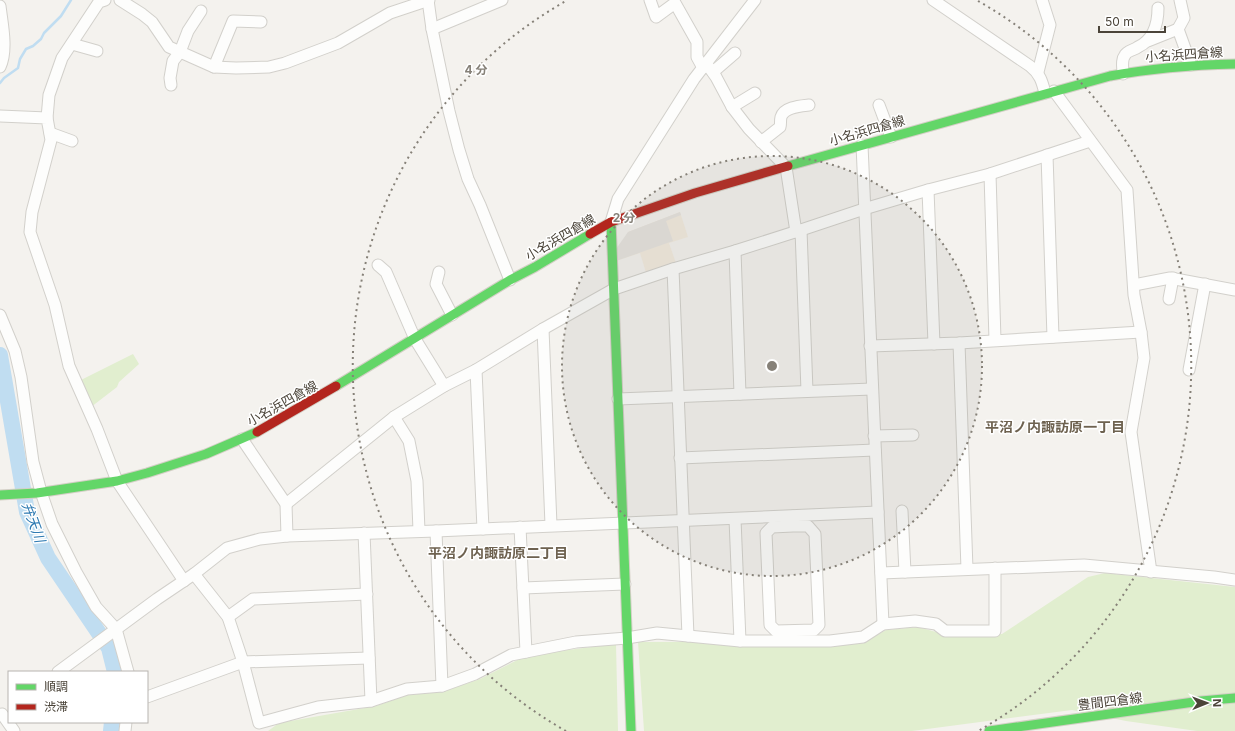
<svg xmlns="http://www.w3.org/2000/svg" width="1235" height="731" viewBox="0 0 1235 731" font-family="Inter,'Noto Sans JP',sans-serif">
  <rect width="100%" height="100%" fill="#f4f2ee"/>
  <!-- commercial -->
  <polygon fill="#f3ebdf" points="680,212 688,237 669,243 677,266 647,276 640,253 616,261 628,232"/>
  <!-- green -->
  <g fill="#e1eecf">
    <polygon points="133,354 139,364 119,382 117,387 91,407 79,381"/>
    <polygon points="1105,573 1235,587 1235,731 1197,731 1126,721 1072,710 912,731 644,731 638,642 866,641 886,630 918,627 947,635 1002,634 1088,577"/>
    <polygon points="616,644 618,731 268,731 279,723 376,706 407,695 442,692 480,679 527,655"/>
  </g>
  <!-- parking -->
  <polygon fill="#e6e3df" points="680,212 681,215 666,221 673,241 616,261 616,249 628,232"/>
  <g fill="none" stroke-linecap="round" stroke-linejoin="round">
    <!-- stream -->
    <polyline stroke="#c0ddf1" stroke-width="2.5" points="0,83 4,78 18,68 20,59 26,49 33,46 41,39 44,33 61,16 71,0"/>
    <!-- river -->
    <g stroke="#c0ddf1" stroke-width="16">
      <polyline points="0,355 27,512 48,558 109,648 115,672"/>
      <polyline points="111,731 112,722"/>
    </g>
    <!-- street casing -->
    <g stroke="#d2d0cb" stroke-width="13">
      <g id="street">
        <polyline points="120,0 142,14 152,22 169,47 214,67 236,68 269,67 285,63 338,43 390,13 429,0"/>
        <polyline points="428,0 432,29 449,111 459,150 468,179 480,205 510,280"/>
        <polyline points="650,0 656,17 675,3 697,42 697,57 703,68"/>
        <path d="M933 0 1030 66C1040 74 1042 81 1045 93"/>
        <polyline points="1180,0 1184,18 1178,29 1191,65"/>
        <path d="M0 6C2 23 8 50 0 67"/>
        <polyline points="432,29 502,0"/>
        <polyline points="1148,41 1178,29"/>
        <polyline points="72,44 97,51"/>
        <polyline points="706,63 716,77 732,107 749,129 786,167 796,232"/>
        <polyline points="214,67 233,21 261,22"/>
        <polyline points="713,72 735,53"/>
        <polyline points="1038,72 1050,25 1042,0"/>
        <path d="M1123 74C1123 68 1121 60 1125 55 1127 51 1134 50 1138 47 1153 40 1158 24 1158 8"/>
        <polyline points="171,85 170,78 173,61 180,52 188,31 201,11"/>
        <polyline points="1054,91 1127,190 1134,295 1141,332 1144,358 1131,432 1151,572"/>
        <polyline points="879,105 891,137"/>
        <polyline points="732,107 755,93"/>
        <polyline points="0,116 47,118 51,140 32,212 30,232 55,305 69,366 97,429 117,481 184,581"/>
        <polyline points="47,118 49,95 62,58 99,2 105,0"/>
        <polyline points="50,133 72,141"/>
        <path d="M761 142 780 127C781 124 780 121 781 117 784 107 800 106 809 105"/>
        <polyline points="862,145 883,624"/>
        <polyline points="1047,155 1053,337"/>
        <polyline points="990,174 995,340"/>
        <polyline points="928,190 934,344"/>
        <polyline points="611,222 618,199 694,79 755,0"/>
        <polyline points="801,230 807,391"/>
        <polyline points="735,251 740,394"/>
        <polyline points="378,265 386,272 415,339 444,386"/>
        <polyline points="673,269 688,636"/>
        <polyline points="439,272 436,284 452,315"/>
        <polyline points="1134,285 1170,278 1235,290"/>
        <polyline points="1169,299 1173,278"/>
        <polyline points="0,315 15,351 21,377 33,462 41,492 52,524 76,572 96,607 116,629 128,672"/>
        <polyline points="543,329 551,525"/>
        <polyline points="959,343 967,569"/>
        <polyline points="870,346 959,343 1141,332"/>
        <polyline points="476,370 483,529"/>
        <polyline points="1189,370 1205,284"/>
        <polyline points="618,399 872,389"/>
        <polyline points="394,417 409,441 417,481 419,531"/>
        <polyline points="874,436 913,435"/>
        <polyline points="242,439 286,504 287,536"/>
        <polyline points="680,458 875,450"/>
        <polyline points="286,504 394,417 444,386 476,370 543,329 614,289 673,269 735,251 801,230 864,209 928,190 990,174 1090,141"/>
        <polyline points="902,511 905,572"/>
        <polyline points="793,516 793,526 772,527 766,533 770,625 776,631 814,630 819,625 815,534 808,526 793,526"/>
        <polyline points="735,519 740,641"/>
        <polyline points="520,527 526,652"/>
        <polyline points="436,531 442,686"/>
        <polyline points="364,533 371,701"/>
        <polyline points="881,573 1084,565 1214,577 1235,580"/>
        <polyline points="194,574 228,617 243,662 259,723 318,707 371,701 407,689 442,686 475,674 511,655 576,642 627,638 657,633 740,641 830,641 863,637 883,624 915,621 936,624 945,631 995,631 995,568"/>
        <polyline points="523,588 625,584"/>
        <polyline points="228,617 253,599 367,594"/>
        <polyline points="58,672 157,599 194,574 227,548 260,539 287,536 436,531 878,512"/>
        <polyline points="147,697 243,662 369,658"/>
        <polyline points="2,714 14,731"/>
        <polyline points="125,731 126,722"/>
      </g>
    </g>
    <!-- fast casing -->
    <g stroke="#d3cfc5" stroke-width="11">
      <g id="fast">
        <path d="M788 166 1110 76C1153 68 1192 65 1235 64"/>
        <polyline points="611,222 631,731"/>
        <polyline points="336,386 510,280 535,267 590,234"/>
        <polyline points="0,495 37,493 117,481 147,473 206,454 257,432"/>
        <polyline points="989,731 1201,701 1235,698"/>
      </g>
    </g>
    <!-- jam casing -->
    <g stroke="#d3cfc5" stroke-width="11">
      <g id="jam">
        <polyline points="590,234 611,222 695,193 788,166"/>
        <polyline points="257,432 336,386"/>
      </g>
    </g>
    <!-- street -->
    <use href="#street" stroke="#fdfdfc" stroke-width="11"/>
    <!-- fast -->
    <use href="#fast" stroke="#63d668" stroke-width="9"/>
    <!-- jam -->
    <use href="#jam" stroke="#b3261e" stroke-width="9"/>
  </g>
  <!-- distance rings -->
  <circle cx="772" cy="366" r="210" fill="#868178" fill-opacity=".12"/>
  <g fill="none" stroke="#868178" stroke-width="2" stroke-dasharray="2 4">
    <circle cx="772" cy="366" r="210"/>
    <path d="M566 731A419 419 0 0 1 566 1M978 1A419 419 0 0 1 978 731"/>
  </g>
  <g text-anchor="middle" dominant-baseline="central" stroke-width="3" stroke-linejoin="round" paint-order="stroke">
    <!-- street labels -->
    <g font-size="13" fill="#4b4439" stroke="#fff">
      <text transform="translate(1184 54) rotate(-4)">小名浜四倉線</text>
      <text transform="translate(867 130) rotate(-16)">小名浜四倉線</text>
      <text transform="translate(560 237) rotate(-30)">小名浜四倉線</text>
      <text transform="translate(282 403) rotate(-29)">小名浜四倉線</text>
      <text transform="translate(1110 701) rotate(-7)">豊間四倉線</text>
    </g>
    <!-- neighbourhood labels -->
    <g font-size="14" font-weight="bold" fill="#6e6250" stroke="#fff">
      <text x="1055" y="426">平沼ノ内諏訪原一丁目</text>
      <text x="498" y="552">平沼ノ内諏訪原二丁目</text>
    </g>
    <!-- water labels -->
    <g font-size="14" font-style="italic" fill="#2e7ab2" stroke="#fff">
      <text transform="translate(34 522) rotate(70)">弁天川</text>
    </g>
  </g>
  <circle cx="772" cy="366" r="6" fill="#868178" stroke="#fff" stroke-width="2"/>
  <g font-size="12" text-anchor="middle" font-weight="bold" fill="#868178" stroke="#fff" stroke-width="3" stroke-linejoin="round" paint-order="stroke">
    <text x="476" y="74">4 分</text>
    <text x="624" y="222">2 分</text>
  </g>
  <!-- legend -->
  <rect x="8" y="671" width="140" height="52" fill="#ffffff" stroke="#b7b4b0"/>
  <rect x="16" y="684" width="20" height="6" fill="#63d668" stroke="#b7b4b0"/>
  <text x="44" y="691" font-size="12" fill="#4b4439">順調</text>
  <rect x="16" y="704" width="20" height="6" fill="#b3261e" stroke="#b7b4b0"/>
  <text x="44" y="711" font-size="12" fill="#4b4439">渋滞</text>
  <!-- north arrow -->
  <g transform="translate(1207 703) rotate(89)" stroke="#ffffff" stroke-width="3" paint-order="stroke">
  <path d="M0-3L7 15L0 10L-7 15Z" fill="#4b4439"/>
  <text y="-6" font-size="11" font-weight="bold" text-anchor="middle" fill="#4b4439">N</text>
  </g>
  <!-- scale -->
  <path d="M1099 26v6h66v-6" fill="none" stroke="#4b4439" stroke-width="2"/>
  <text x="1105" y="26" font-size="12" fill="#4b4439" stroke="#ffffff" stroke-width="3" paint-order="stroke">50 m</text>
</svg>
